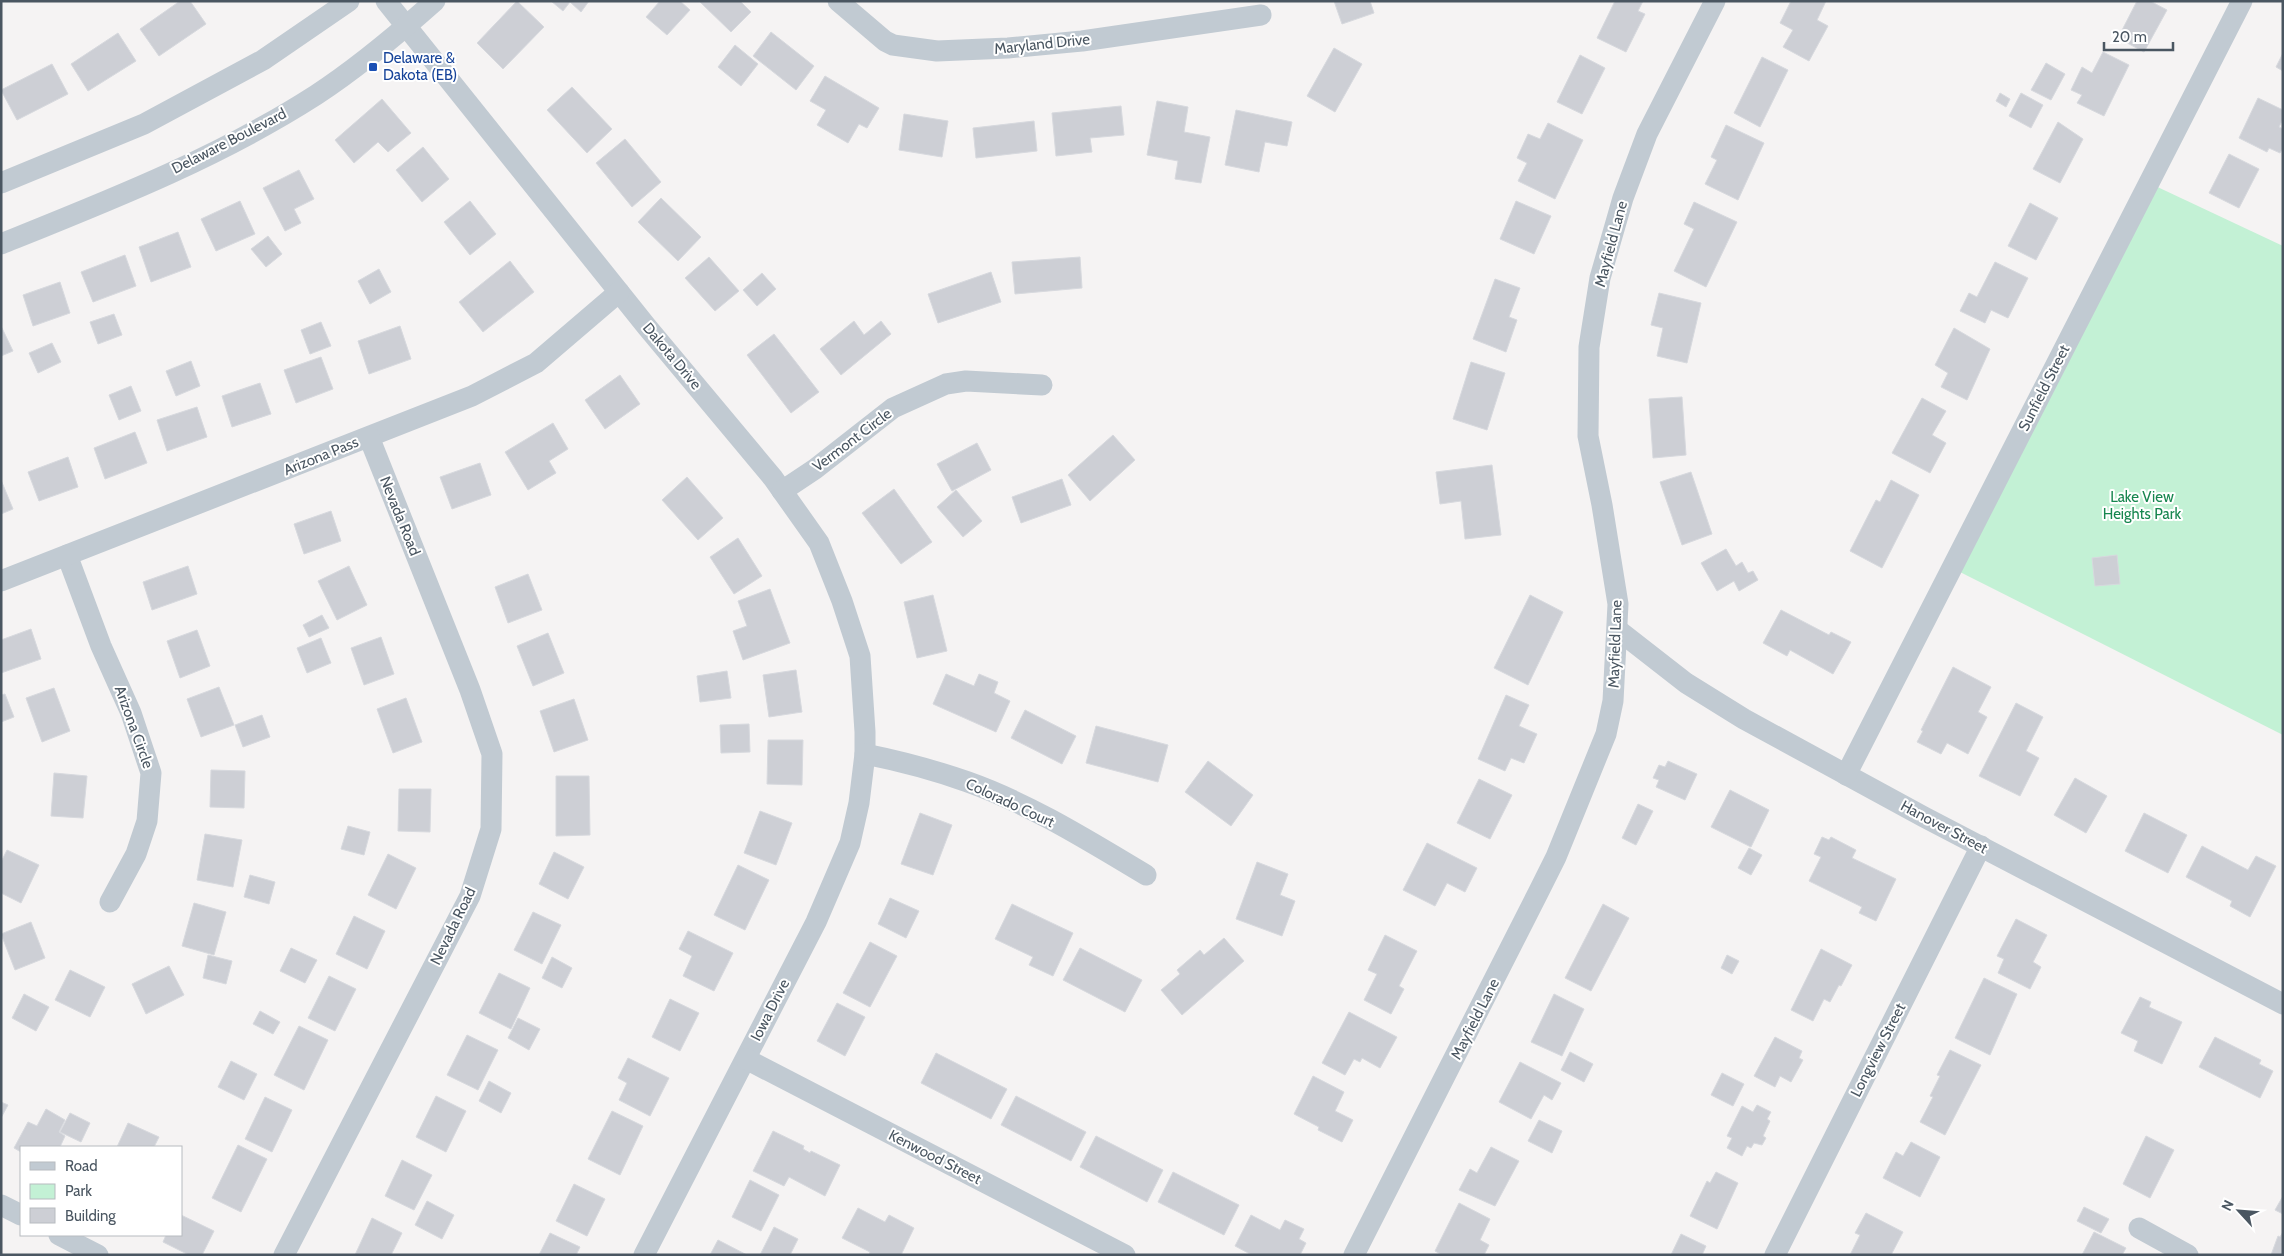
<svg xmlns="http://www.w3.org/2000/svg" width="2284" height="1256" viewBox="0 0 2284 1256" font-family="Cabin,sans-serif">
  <rect width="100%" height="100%" fill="#f5f3f3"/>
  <!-- green -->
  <polygon fill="#c3f1d5" points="2149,183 2283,246 2283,735 1952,568"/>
  <!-- building -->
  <g fill="#cdcfd5" stroke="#d7d9de">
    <polygon points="180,1 190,1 206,24 159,56 140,29"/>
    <polygon points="517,1 544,27 503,69 477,43"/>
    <polygon points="551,1 589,1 581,12 570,2 563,11"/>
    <polygon points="660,1 680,1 690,10 667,35 646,17"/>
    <polygon points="699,1 740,1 751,12 731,32"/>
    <polygon points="1334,1 1370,1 1374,13 1342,24"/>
    <polygon points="1615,1 1643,1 1638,11 1645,14 1626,52 1597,38"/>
    <polygon points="1791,1 1826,1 1817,20 1828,26 1809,61 1783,47 1793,30 1780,23"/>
    <polygon points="2137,1 2150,1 2167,10 2144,52 2118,38"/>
    <polygon points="771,32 814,66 796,90 753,56"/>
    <polygon points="118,33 136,61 88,91 71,64"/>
    <polygon points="735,45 758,64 741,86 718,67"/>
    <polygon points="1334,48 1362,64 1335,112 1307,96"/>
    <polygon points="2103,52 2129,65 2104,116 2077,103 2082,95 2071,90 2082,67 2092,73"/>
    <polygon points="2283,53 2283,71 2276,67"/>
    <polygon points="1580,55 1605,68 1582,114 1557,102"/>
    <polygon points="1762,57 1788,70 1760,127 1734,113"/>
    <polygon points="2046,63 2065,74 2051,100 2031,90"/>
    <polygon points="52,64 68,94 17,120 1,90"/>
    <polygon points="825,76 879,108 867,128 859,124 848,143 817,125 826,110 810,101"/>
    <polygon points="572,87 612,129 587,153 547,110"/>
    <polygon points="2000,93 2010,99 2006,107 1996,101"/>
    <polygon points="2021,93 2043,105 2031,128 2009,116"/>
    <polygon points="2258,98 2283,110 2283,119 2279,127 2283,129 2283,148 2280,153 2269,148 2267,152 2239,138"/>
    <polygon points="382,99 411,133 388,152 378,142 354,163 335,140"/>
    <polygon points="1157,101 1188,107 1184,132 1210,137 1201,183 1175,179 1178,161 1147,155"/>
    <polygon points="1121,106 1124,135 1090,138 1092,152 1056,156 1052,113"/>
    <polygon points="1236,110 1292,122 1287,146 1265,142 1259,172 1225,165"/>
    <polygon points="904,114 948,121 942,157 899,150"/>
    <polygon points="1034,121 1037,151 976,158 973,128"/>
    <polygon points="2058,122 2083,139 2060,183 2033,169"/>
    <polygon points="1548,123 1583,140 1555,199 1518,181 1527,163 1517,158 1528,134 1540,139"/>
    <polygon points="1726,125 1764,143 1738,200 1705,184 1717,160 1711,157"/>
    <polygon points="625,139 661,182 632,207 596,163"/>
    <polygon points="423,147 449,179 422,202 396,170"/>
    <polygon points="2229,154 2259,169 2239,208 2209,193"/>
    <polygon points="299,170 314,199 294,209 301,223 285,231 263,188"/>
    <polygon points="661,198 701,237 678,261 638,222"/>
    <polygon points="240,201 255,234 216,251 201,219"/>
    <polygon points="470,201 496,234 470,255 444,222"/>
    <polygon points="1516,201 1551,216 1534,254 1500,239"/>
    <polygon points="1694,202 1737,222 1706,287 1674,271 1694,229 1684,224"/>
    <polygon points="2030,203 2058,218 2036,260 2008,246"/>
    <polygon points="178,232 191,267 151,282 139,247"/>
    <polygon points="268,236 282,254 266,267 251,249"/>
    <polygon points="125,255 136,286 93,302 81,272"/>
    <polygon points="709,257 739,291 715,311 685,278"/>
    <polygon points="1080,257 1082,288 1015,294 1012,262"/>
    <polygon points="510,261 534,292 483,332 459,302"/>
    <polygon points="1995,262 2028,278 2008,318 1991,310 1985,323 1960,311 1969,293 1977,297"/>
    <polygon points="379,269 391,292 370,304 358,281"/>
    <polygon points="991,272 1001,302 938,323 928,294"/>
    <polygon points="762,273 776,289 757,306 743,290"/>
    <polygon points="1495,279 1520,288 1509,317 1517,320 1506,352 1473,339"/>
    <polygon points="60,282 70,313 33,326 23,295"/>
    <polygon points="1659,293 1701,303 1687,363 1657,356 1663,328 1651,325"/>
    <polygon points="114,314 122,335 98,344 90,322"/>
    <polygon points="854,321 864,335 881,321 891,334 841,375 820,349"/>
    <polygon points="321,322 331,346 310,354 301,330"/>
    <polygon points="1,326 13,351 1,356"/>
    <polygon points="400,326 411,359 369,374 358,341"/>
    <polygon points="1954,328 1990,349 1967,400 1941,387 1948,373 1935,365"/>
    <polygon points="774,334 819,392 791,413 747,355"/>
    <polygon points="52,343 61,362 38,373 29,353"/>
    <polygon points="321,357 333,389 296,403 284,370"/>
    <polygon points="191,361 200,386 176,396 166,371"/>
    <polygon points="1471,362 1505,373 1487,430 1453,419"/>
    <polygon points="620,375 640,404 605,429 585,400"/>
    <polygon points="260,383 271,414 232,427 222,396"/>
    <polygon points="131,386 141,411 119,420 109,395"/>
    <polygon points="1682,397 1686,455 1653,458 1649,399"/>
    <polygon points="1922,398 1946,411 1932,435 1946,443 1930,473 1892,453"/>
    <polygon points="197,407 207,437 167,451 157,420"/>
    <polygon points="553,423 568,449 549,461 556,473 528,490 505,452"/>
    <polygon points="135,432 147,463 105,479 94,448"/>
    <polygon points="1113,435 1135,460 1090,501 1068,475"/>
    <polygon points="977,443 991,470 952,491 937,464"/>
    <polygon points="68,457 78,487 39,501 28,472"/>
    <polygon points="480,463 491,495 452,509 440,477"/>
    <polygon points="1492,465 1501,535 1465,539 1461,501 1440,504 1436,472"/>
    <polygon points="1691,472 1712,534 1682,545 1660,482"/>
    <polygon points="687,477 723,518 698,540 662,500"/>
    <polygon points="1062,479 1071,505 1021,523 1012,497"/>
    <polygon points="1,480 13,509 1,514"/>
    <polygon points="1891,480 1919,495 1882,568 1850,551 1876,500 1880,502"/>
    <polygon points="894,489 932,542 901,564 862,513"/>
    <polygon points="956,490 982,521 963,537 937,507"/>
    <polygon points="331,511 341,541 304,554 294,524"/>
    <polygon points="738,538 762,576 734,594 710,557"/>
    <polygon points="1726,549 1736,566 1742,562 1748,573 1753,571 1758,580 1739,591 1734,581 1717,591 1701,563"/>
    <polygon points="2117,555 2120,584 2095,586 2092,558"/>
    <polygon points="188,566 197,594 152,610 143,582"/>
    <polygon points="349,566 367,605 337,620 318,581"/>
    <polygon points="528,574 542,610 508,623 495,587"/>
    <polygon points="770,589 790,643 743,660 733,631 747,626 738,601"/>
    <polygon points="933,595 947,651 917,658 904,602"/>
    <polygon points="1530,595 1563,612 1528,685 1494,668"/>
    <polygon points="1781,610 1829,635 1831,632 1851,642 1833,674 1790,650 1787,656 1763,643"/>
    <polygon points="322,615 329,628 309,637 303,625"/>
    <polygon points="31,629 41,659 1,673 1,640"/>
    <polygon points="197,630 210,666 180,678 167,641"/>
    <polygon points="548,633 564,673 533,686 517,646"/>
    <polygon points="381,637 394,674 364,685 351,648"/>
    <polygon points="321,638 331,663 307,673 297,648"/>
    <polygon points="1953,667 1991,687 1978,712 1987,717 1968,754 1947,743 1941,754 1917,742 1923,731 1921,730"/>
    <polygon points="796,670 802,712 769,717 763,675"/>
    <polygon points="727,671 731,698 700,702 697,676"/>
    <polygon points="946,674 974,686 979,674 998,682 994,693 1010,701 996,732 933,704"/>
    <polygon points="219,687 234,725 201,737 187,699"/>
    <polygon points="54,688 70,731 42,742 26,698"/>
    <polygon points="5,694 14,717 1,722 1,695"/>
    <polygon points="1506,695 1529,705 1519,726 1537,734 1524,763 1511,758 1505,771 1478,759"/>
    <polygon points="406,698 422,742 393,753 377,709"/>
    <polygon points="574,699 588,740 554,752 540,711"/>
    <polygon points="2016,703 2043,717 2026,751 2039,758 2020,796 1979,776"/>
    <polygon points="1025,710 1076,736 1062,764 1011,738"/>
    <polygon points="262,715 270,737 243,747 235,725"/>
    <polygon points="749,724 750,752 721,753 720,725"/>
    <polygon points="1096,726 1168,745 1158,782 1086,763"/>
    <polygon points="768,740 803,740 802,785 767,784"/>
    <polygon points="1208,761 1253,795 1231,826 1185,792"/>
    <polygon points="1668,761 1697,774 1685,800 1656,787 1659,780 1653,778 1659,765 1665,767"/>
    <polygon points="211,770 245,771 244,808 210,807"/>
    <polygon points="54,773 87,776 83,818 51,816"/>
    <polygon points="556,776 589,776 590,835 556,836"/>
    <polygon points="2075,778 2107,796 2086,833 2054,815"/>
    <polygon points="1479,779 1512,795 1490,839 1457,823"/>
    <polygon points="399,789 431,789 430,832 398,831"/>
    <polygon points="1730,790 1769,810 1751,847 1711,827"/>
    <polygon points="1638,804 1653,811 1636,845 1622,838"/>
    <polygon points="760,811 792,823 776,865 744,853"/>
    <polygon points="920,813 952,825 933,875 901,864"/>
    <polygon points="2144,813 2187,835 2168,873 2125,851"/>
    <polygon points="348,826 370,832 364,855 341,849"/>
    <polygon points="205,834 242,840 233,887 197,880"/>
    <polygon points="1822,837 1829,840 1831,837 1856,850 1852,858 1896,879 1876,921 1859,913 1862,907 1809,881 1821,857 1814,854"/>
    <polygon points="1427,843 1477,868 1465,892 1447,883 1435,906 1403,890"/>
    <polygon points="2202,846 2248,870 2256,856 2276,866 2250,917 2230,906 2232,901 2186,877"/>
    <polygon points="1749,848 1762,855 1751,875 1738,868"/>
    <polygon points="7,850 39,865 21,903 1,893 1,862"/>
    <polygon points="554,852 584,867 568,899 539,884"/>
    <polygon points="388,854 416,868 396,909 368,895"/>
    <polygon points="1257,862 1288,874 1280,895 1295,901 1282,936 1236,919"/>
    <polygon points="738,865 769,880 745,930 714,915"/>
    <polygon points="250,875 275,882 269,904 244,897"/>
    <polygon points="890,898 919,911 906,938 878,924"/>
    <polygon points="194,903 226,912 214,955 182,946"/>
    <polygon points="1012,904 1073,933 1053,976 1029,965 1033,957 995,939"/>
    <polygon points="1603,904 1629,918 1591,991 1565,978"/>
    <polygon points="533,912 561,925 542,964 514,950"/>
    <polygon points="354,916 385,931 367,969 336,954"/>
    <polygon points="2016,919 2047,935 2033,962 2041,967 2030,989 1998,973 2004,959 1997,956"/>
    <polygon points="31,922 45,958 15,970 1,934"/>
    <polygon points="688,931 733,953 714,991 683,976 692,956 679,949"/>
    <polygon points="1385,935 1417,951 1399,986 1404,989 1391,1014 1364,1000 1377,974 1368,970"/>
    <polygon points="1224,938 1244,961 1182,1015 1161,990 1180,974 1177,970 1200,950 1204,955"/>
    <polygon points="870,942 897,956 870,1007 843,993"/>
    <polygon points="291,948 317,960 305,983 280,971"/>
    <polygon points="1080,948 1142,980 1125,1012 1063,980"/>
    <polygon points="1821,949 1852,965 1841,986 1839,985 1830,1002 1824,999 1813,1021 1791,1010"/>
    <polygon points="208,955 232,961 226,984 203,978"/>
    <polygon points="1727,955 1739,961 1732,974 1721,968"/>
    <polygon points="552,957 572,968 562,988 542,978"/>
    <polygon points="169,966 184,995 146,1014 132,984"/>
    <polygon points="70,970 105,987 90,1017 55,1000"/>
    <polygon points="499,973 530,988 511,1029 479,1013"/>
    <polygon points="329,976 356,989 335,1031 308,1018"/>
    <polygon points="1984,978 2017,994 1990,1055 1955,1038"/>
    <polygon points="24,994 49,1007 36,1031 12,1018"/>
    <polygon points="1554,994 1584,1009 1562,1056 1531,1042"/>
    <polygon points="2140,997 2151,1002 2149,1007 2182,1022 2162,1064 2134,1051 2138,1041 2121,1033"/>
    <polygon points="670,999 699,1013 680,1051 652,1037"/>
    <polygon points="837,1003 865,1017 845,1056 817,1041"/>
    <polygon points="260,1011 280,1022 273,1034 253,1024"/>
    <polygon points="1349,1012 1397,1037 1380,1068 1362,1058 1360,1062 1354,1059 1345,1075 1322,1063"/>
    <polygon points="518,1018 540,1029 529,1050 508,1038"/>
    <polygon points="299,1026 328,1040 304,1090 274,1075"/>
    <polygon points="467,1035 498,1050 478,1090 447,1075"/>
    <polygon points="1775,1037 1802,1051 1799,1058 1803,1060 1791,1082 1780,1076 1775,1087 1754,1076"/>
    <polygon points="2215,1037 2261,1060 2259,1064 2273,1071 2260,1098 2199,1067"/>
    <polygon points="1950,1050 1981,1065 1945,1135 1920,1122 1933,1097 1930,1096 1940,1076 1937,1075"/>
    <polygon points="1570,1052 1593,1064 1584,1082 1561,1070"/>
    <polygon points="936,1053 1007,1089 991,1119 921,1083"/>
    <polygon points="628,1058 669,1078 650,1116 619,1100 627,1083 618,1078"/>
    <polygon points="231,1061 257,1074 244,1100 218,1087"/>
    <polygon points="1520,1062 1561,1083 1552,1100 1544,1095 1531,1119 1499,1102"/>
    <polygon points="1722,1073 1744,1084 1733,1106 1711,1095"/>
    <polygon points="1313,1076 1344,1092 1335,1111 1353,1120 1342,1142 1318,1130 1319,1127 1294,1114"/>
    <polygon points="489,1081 511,1093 501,1113 479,1101"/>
    <polygon points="436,1096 466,1111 446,1152 416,1137"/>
    <polygon points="1016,1096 1086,1132 1071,1161 1001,1125"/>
    <polygon points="265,1097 292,1110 272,1152 245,1139"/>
    <polygon points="1,1102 8,1105 1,1118"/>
    <polygon points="1757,1105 1771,1112 1767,1119 1770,1121 1763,1136 1766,1138 1762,1145 1754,1143 1751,1148 1747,1146 1742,1156 1727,1148 1732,1138 1727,1136 1742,1106 1753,1112"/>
    <polygon points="46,1109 65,1120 59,1132 65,1136 60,1147 21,1147 21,1152 14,1148 28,1122 37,1126"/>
    <polygon points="612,1111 643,1126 620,1175 588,1159"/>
    <polygon points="70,1113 90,1123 81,1142 60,1132"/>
    <polygon points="1539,1120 1562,1131 1552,1153 1528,1141"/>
    <polygon points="128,1123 159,1137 154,1147 117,1147"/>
    <polygon points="773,1131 804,1146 803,1149 810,1153 811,1151 840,1165 825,1196 789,1177 784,1186 753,1171"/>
    <polygon points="1096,1136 1163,1170 1147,1202 1080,1167"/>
    <polygon points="2146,1136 2174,1150 2150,1198 2123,1184"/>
    <polygon points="1911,1142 1940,1157 1920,1197 1883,1178 1896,1152 1903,1156"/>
    <polygon points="238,1145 267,1159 241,1212 212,1198"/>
    <polygon points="1491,1147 1519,1161 1495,1206 1459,1190 1470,1169 1477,1173"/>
    <polygon points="402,1160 432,1175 414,1210 385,1196"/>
    <polygon points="1173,1172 1239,1205 1224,1235 1158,1202"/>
    <polygon points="1716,1172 1738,1183 1717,1229 1690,1216 1707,1181 1710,1183"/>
    <polygon points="750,1180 779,1195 761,1231 732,1217"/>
    <polygon points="574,1184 605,1199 587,1236 556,1221"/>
    <polygon points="2283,1196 2283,1214 2275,1210"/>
    <polygon points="427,1201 454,1215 442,1239 415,1225"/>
    <polygon points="1459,1203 1490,1219 1480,1240 1489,1245 1484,1255 1442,1255 1435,1251"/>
    <polygon points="2084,1207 2109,1219 2101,1233 2077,1221"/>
    <polygon points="858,1208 885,1222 889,1215 914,1228 901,1255 869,1255 870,1252 842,1238"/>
    <polygon points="1866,1213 1903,1232 1891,1255 1850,1255 1860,1235 1855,1233"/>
    <polygon points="181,1215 214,1231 202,1255 189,1255 163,1242 166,1235 181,1235"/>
    <polygon points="1251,1215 1280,1230 1285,1220 1304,1229 1299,1239 1306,1243 1300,1255 1252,1255 1235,1246"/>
    <polygon points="372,1218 402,1233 391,1255 355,1255"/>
    <polygon points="774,1227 798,1239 790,1255 760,1255"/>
    <polygon points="2094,1232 2126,1248 2122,1255 2082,1255"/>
    <polygon points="2283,1232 2283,1255 2271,1255 2278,1236 2280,1237"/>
    <polygon points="550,1233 580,1247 576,1255 539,1255"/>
    <polygon points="1681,1234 1706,1246 1702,1255 1671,1255"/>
    <polygon points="718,1240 747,1255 710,1255"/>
  </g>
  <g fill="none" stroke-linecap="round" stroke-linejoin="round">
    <!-- street -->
    <g stroke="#c1cad2" stroke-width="21">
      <polyline points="386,1 647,327 773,478 819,543 842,601 860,656 865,732 865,754 859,803 850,843 816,922 644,1255"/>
      <polyline points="838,1 885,41 893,45 937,51 1008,48 1082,41 1261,15"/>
      <polyline points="1,183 144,124 263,60 349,1"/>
      <path d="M1 244C108 201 218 158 316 95 356 69 399 33 435 1"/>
      <polyline points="782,491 815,469 893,408 946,384 966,381 1042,385"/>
      <polyline points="67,555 101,646 131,713 151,773 147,821 136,854 110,902"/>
      <polyline points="1,581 472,396 536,363 619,292"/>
      <polyline points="1618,630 1686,683 1744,719 1924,817 2283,1004"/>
      <path d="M865 754C900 761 934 770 968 782 1030 804 1089 841 1146 875"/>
      <polyline points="1846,775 2242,1"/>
      <polyline points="746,1059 1125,1255"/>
      <polyline points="1,1205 21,1215"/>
      <polyline points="2139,1228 2188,1255"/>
      <polyline points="59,1235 98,1255"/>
      <polyline points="284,1255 470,896 491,829 492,754 470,690 369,437"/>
      <polyline points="1354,1255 1538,893 1556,857 1606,734 1613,701 1618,604 1602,505 1588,436 1589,347 1600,278 1623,198 1647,134 1715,1"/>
      <polyline points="1775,1255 1981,846"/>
    </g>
  </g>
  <!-- markers -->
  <rect fill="#1a4fb4" stroke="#fff" stroke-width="2" x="368" y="62" width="10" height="10" rx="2.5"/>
  <g text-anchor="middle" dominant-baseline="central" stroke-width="4" stroke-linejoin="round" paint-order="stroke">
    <!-- street labels -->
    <g font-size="15" fill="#4a5661" stroke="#fff">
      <text transform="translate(1042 44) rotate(-6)">Maryland Drive</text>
      <text transform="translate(229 141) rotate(-27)">Delaware Boulevard</text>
      <text transform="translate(1611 244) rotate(-75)">Mayfield Lane</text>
      <text transform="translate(672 356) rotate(50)">Dakota Drive</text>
      <text transform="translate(2044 388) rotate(-63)">Sunfield Street</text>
      <text transform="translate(852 440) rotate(-37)">Vermont Circle</text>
      <text transform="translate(321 456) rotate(-22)">Arizona Pass</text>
      <text transform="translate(400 516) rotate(68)">Nevada Road</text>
      <text transform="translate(1615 644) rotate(-88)">Mayfield Lane</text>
      <text transform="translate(134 727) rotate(70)">Arizona Circle</text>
      <text transform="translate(1010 803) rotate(25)">Colorado Court</text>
      <text transform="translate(1944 827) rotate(28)">Hanover Street</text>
      <text transform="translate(453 926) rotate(-64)">Nevada Road</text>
      <text transform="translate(770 1010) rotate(-63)">Iowa Drive</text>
      <text transform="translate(1475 1019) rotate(-63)">Mayfield Lane</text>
      <text transform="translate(1878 1050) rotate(-63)">Longview Street</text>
      <text transform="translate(935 1157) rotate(27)">Kenwood Street</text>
    </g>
    <!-- transit labels -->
    <g font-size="15" fill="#164399" stroke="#fff" text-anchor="start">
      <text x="383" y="58">Delaware &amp;<tspan x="383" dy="17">Dakota (EB)</tspan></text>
    </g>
    <!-- park labels -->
    <g font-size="15" fill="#17864f" stroke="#fff">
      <text x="2142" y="497">Lake View<tspan x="2142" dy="17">Heights Park</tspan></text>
    </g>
  </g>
  <!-- border -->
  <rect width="2284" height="1256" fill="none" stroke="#4a5661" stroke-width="5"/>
  <!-- legend -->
  <rect x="20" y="1146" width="162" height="90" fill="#ffffff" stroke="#b7bbc0"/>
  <rect x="30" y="1162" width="25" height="8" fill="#c1cad2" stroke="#b7bbc0"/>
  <text x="65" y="1171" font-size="15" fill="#4a5661">Road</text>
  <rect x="30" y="1184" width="25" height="15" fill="#c3f1d5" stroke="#b7bbc0"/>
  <text x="65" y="1196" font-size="15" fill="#4a5661">Park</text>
  <rect x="30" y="1208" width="25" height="15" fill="#cdcfd5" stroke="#b7bbc0"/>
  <text x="65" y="1221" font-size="15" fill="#4a5661">Building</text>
  <!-- north arrow -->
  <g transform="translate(2239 1211) rotate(296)" stroke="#ffffff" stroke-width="4" paint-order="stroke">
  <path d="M0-4L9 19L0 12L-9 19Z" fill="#4a5661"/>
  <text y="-8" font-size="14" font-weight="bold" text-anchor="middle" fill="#4a5661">N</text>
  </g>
  <!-- scale -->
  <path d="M2104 42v8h69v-8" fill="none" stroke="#4a5661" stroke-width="2.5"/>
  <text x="2112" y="42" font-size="15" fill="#4a5661" stroke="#ffffff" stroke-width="4" paint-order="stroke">20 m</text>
</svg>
